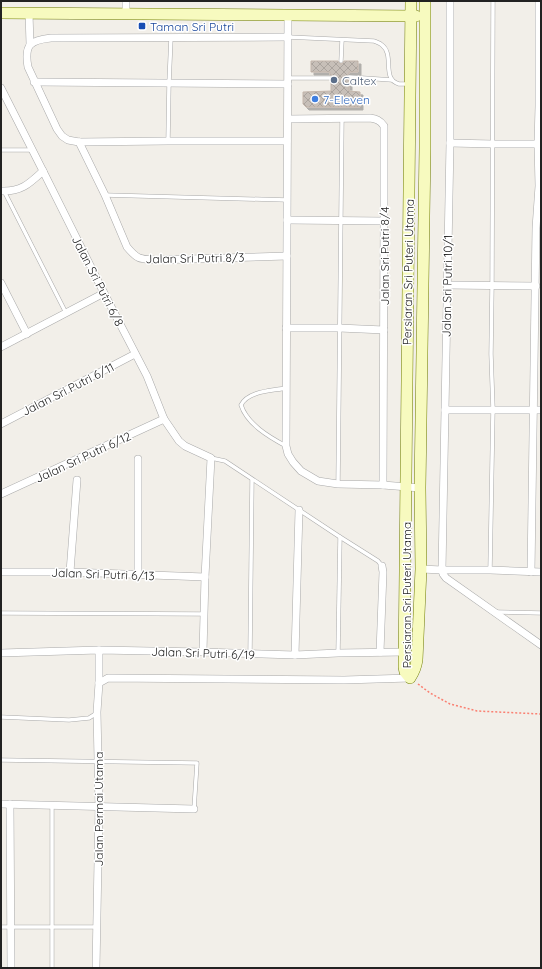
<svg xmlns="http://www.w3.org/2000/svg" width="542" height="969" viewBox="0 0 542 969" font-family="Quicksand,sans-serif">
  <defs>
    <pattern id="building-cross-hatch" width="8" height="8" patternUnits="userSpaceOnUse"><rect width="8" height="8" fill="#c7bfb8"/><path d="M0 0l8 8M0 8l8-8" fill="none" stroke="#aba49e"/></pattern>
    <filter id="shadow"><feDropShadow dx="3" dy="3" stdDeviation="0" flood-color="#0004"/></filter>
  </defs>
  <rect width="100%" height="100%" fill="#f2efe9"/>
  <!-- building -->
  <polygon fill="url(#building-cross-hatch)" stroke="#c4b6ab" filter="url(#shadow)" points="311,61 338,61 339,63 341,64 343,63 344,61 358,61 358,72 349,72 349,74 347,75 346,77 347,79 349,80 349,91 360,92 360,107 306,107 303,104 303,92 331,91 331,81 333,81 334,78 333,75 330,75 330,72 311,72"/>
  <g fill="none" stroke-linecap="round" stroke-linejoin="round">
    <!-- lane casing -->
    <g stroke="#a9a9a9" stroke-width="4.5">
      <g id="lane">
        <path d="M288 37 374 41C376 42 380 43 382 45 395 55 381 79 399 84 402 84 406 84 409 84"/>
        <polyline points="341,61 342,40"/>
        <polyline points="349,77 392,80"/>
        <polyline points="288,78 331,78"/>
        <polyline points="168,141 169,83 171,38"/>
        <polyline points="1,150 32,150"/>
        <polyline points="4,191 66,313"/>
        <polyline points="105,195 287,200"/>
        <path d="M286 446C269 437 247 424 241 405 248 391 271 391 286 388"/>
        <polyline points="211,458 225,461 340,537 378,561 382,566"/>
        <polyline points="338,484 342,118"/>
        <polyline points="490,570 493,409 491,354 492,286 493,1"/>
        <polyline points="497,612 541,613"/>
        <polyline points="1,613 204,614"/>
        <polyline points="338,653 340,537"/>
        <polyline points="250,654 252,480"/>
        <polyline points="1,717 69,720 89,718 97,713"/>
        <polyline points="1,760 197,763 194,809"/>
        <polyline points="1,927 97,927"/>
        <polyline points="52,968 52,806"/>
      </g>
    </g>
    <!-- street casing -->
    <g stroke="#a9a9a9" stroke-width="8">
      <g id="street">
        <polyline points="450,1 450,143 442,570 443,574 446,578 541,645"/>
        <polyline points="29,13 30,44"/>
        <polyline points="126,14 126,1"/>
        <polyline points="288,15 286,446 288,454 293,462 301,471 318,481 338,484 383,485 420,488"/>
        <polyline points="34,82 288,84"/>
        <polyline points="1,88 43,171 104,293 147,376 164,419 179,441 185,446 211,458 205,577 203,652"/>
        <path d="M288 119 370 118C376 119 380 120 384 126V221L383 485"/>
        <path d="M287 141H168L79 142 68 140 62 136 57 129 28 67C24 45 30 40 51 38L288 37"/>
        <path d="M79 142 105 195 127 247C138 260 140 259 156 260L287 256"/>
        <polyline points="450,143 493,144 541,144"/>
        <path d="M1 191C21 192 29 184 43 171"/>
        <polyline points="287,220 384,221"/>
        <polyline points="1,283 27,334"/>
        <polyline points="447,285 536,286"/>
        <polyline points="286,328 339,328 384,330"/>
        <polyline points="1,347 104,293"/>
        <polyline points="445,410 541,410"/>
        <polyline points="1,424 135,354"/>
        <polyline points="1,494 164,419"/>
        <polyline points="421,569 442,570 490,570 541,572"/>
        <polyline points="1,572 70,572 205,577"/>
        <polyline points="70,572 77,480"/>
        <polyline points="531,572 536,228 539,186 538,144 539,106 539,1"/>
        <polyline points="138,575 138,459"/>
        <polyline points="380,652 383,572 382,566"/>
        <polyline points="1,653 99,650 203,652 295,655 338,653 404,652"/>
        <polyline points="295,655 299,510"/>
        <polyline points="99,683 108,678 344,680 410,678"/>
        <polyline points="1,804 194,809"/>
        <polyline points="10,804 11,968"/>
        <polyline points="96,968 99,807 97,712 99,683 99,650"/>
      </g>
    </g>
    <!-- secondary casing -->
    <g stroke="#707d05" stroke-width="12">
      <g id="secondary">
        <path d="M411 1 404 667 405 672 410 678C414 672 416 667 417 660L421 569 420 488 425 148V1"/>
        <polyline points="1,13 416,16"/>
      </g>
    </g>
    <!-- path -->
    <polyline stroke="#fa8072" stroke-width="1.5" stroke-dasharray="2 2" stroke-linecap="butt" points="418,684 430,693 450,704 477,711 541,714"/>
    <!-- lane -->
    <use href="#lane" stroke="#fff" stroke-width="3.5"/>
    <!-- street -->
    <use href="#street" stroke="#fff" stroke-width="7"/>
    <!-- secondary -->
    <use href="#secondary" stroke="#f7fabf" stroke-width="11"/>
  </g>
  <!-- markers -->
  <rect fill="#1a4fb4" stroke="#fff" stroke-width="1.5" x="138" y="22" width="8" height="8" rx="2"/>
  <circle fill="#5c6f8a" stroke="#fff" stroke-width="1.5" cx="334" cy="80" r="4"/>
  <circle fill="#3f7fe0" stroke="#fff" stroke-width="1.5" cx="315" cy="99" r="4"/>
  <g text-anchor="middle" dominant-baseline="central" stroke-width="3" stroke-linejoin="round" paint-order="stroke">
    <!-- transit labels -->
    <g font-size="12" fill="#164399" stroke="#fff" text-anchor="start">
      <text x="150" y="26">Taman Sri Putri</text>
    </g>
    <!-- service labels -->
    <g font-size="12" fill="#4e5e75" stroke="#fff" text-anchor="start">
      <text x="342" y="80">Caltex</text>
    </g>
    <!-- shop labels -->
    <g font-size="12" fill="#366cbe" stroke="#fff" text-anchor="start">
      <text x="323" y="99">7-Eleven</text>
    </g>
    <!-- street labels -->
    <g font-size="12" fill="#222" stroke="#fff">
      <text transform="translate(384 256) rotate(-90)">Jalan Sri Putri 8/4</text>
      <text transform="translate(195 258) rotate(-1)">Jalan Sri Putri 8/3</text>
      <text transform="translate(408 272) rotate(-89)">Persiaran Sri Puteri Utama</text>
      <text transform="translate(98 281) rotate(63)">Jalan Sri Putri 6/8</text>
      <text transform="translate(447 286) rotate(-89)">Jalan Sri Putri 10/1</text>
      <text transform="translate(68 389) rotate(-27)">Jalan Sri Putri 6/11</text>
      <text transform="translate(83 457) rotate(-25)">Jalan Sri Putri 6/12</text>
      <text transform="translate(103 574) rotate(2)">Jalan Sri Putri 6/13</text>
      <text transform="translate(406 595) rotate(-90)">Persiaran Sri Puteri Utama</text>
      <text transform="translate(203 653) rotate(2)">Jalan Sri Putri 6/19</text>
      <text transform="translate(98 809) rotate(-90)">Jalan Permai Utama</text>
    </g>
  </g>
  <!-- border -->
  <rect width="542" height="969" fill="none" stroke="#222222" stroke-width="4"/>
</svg>
